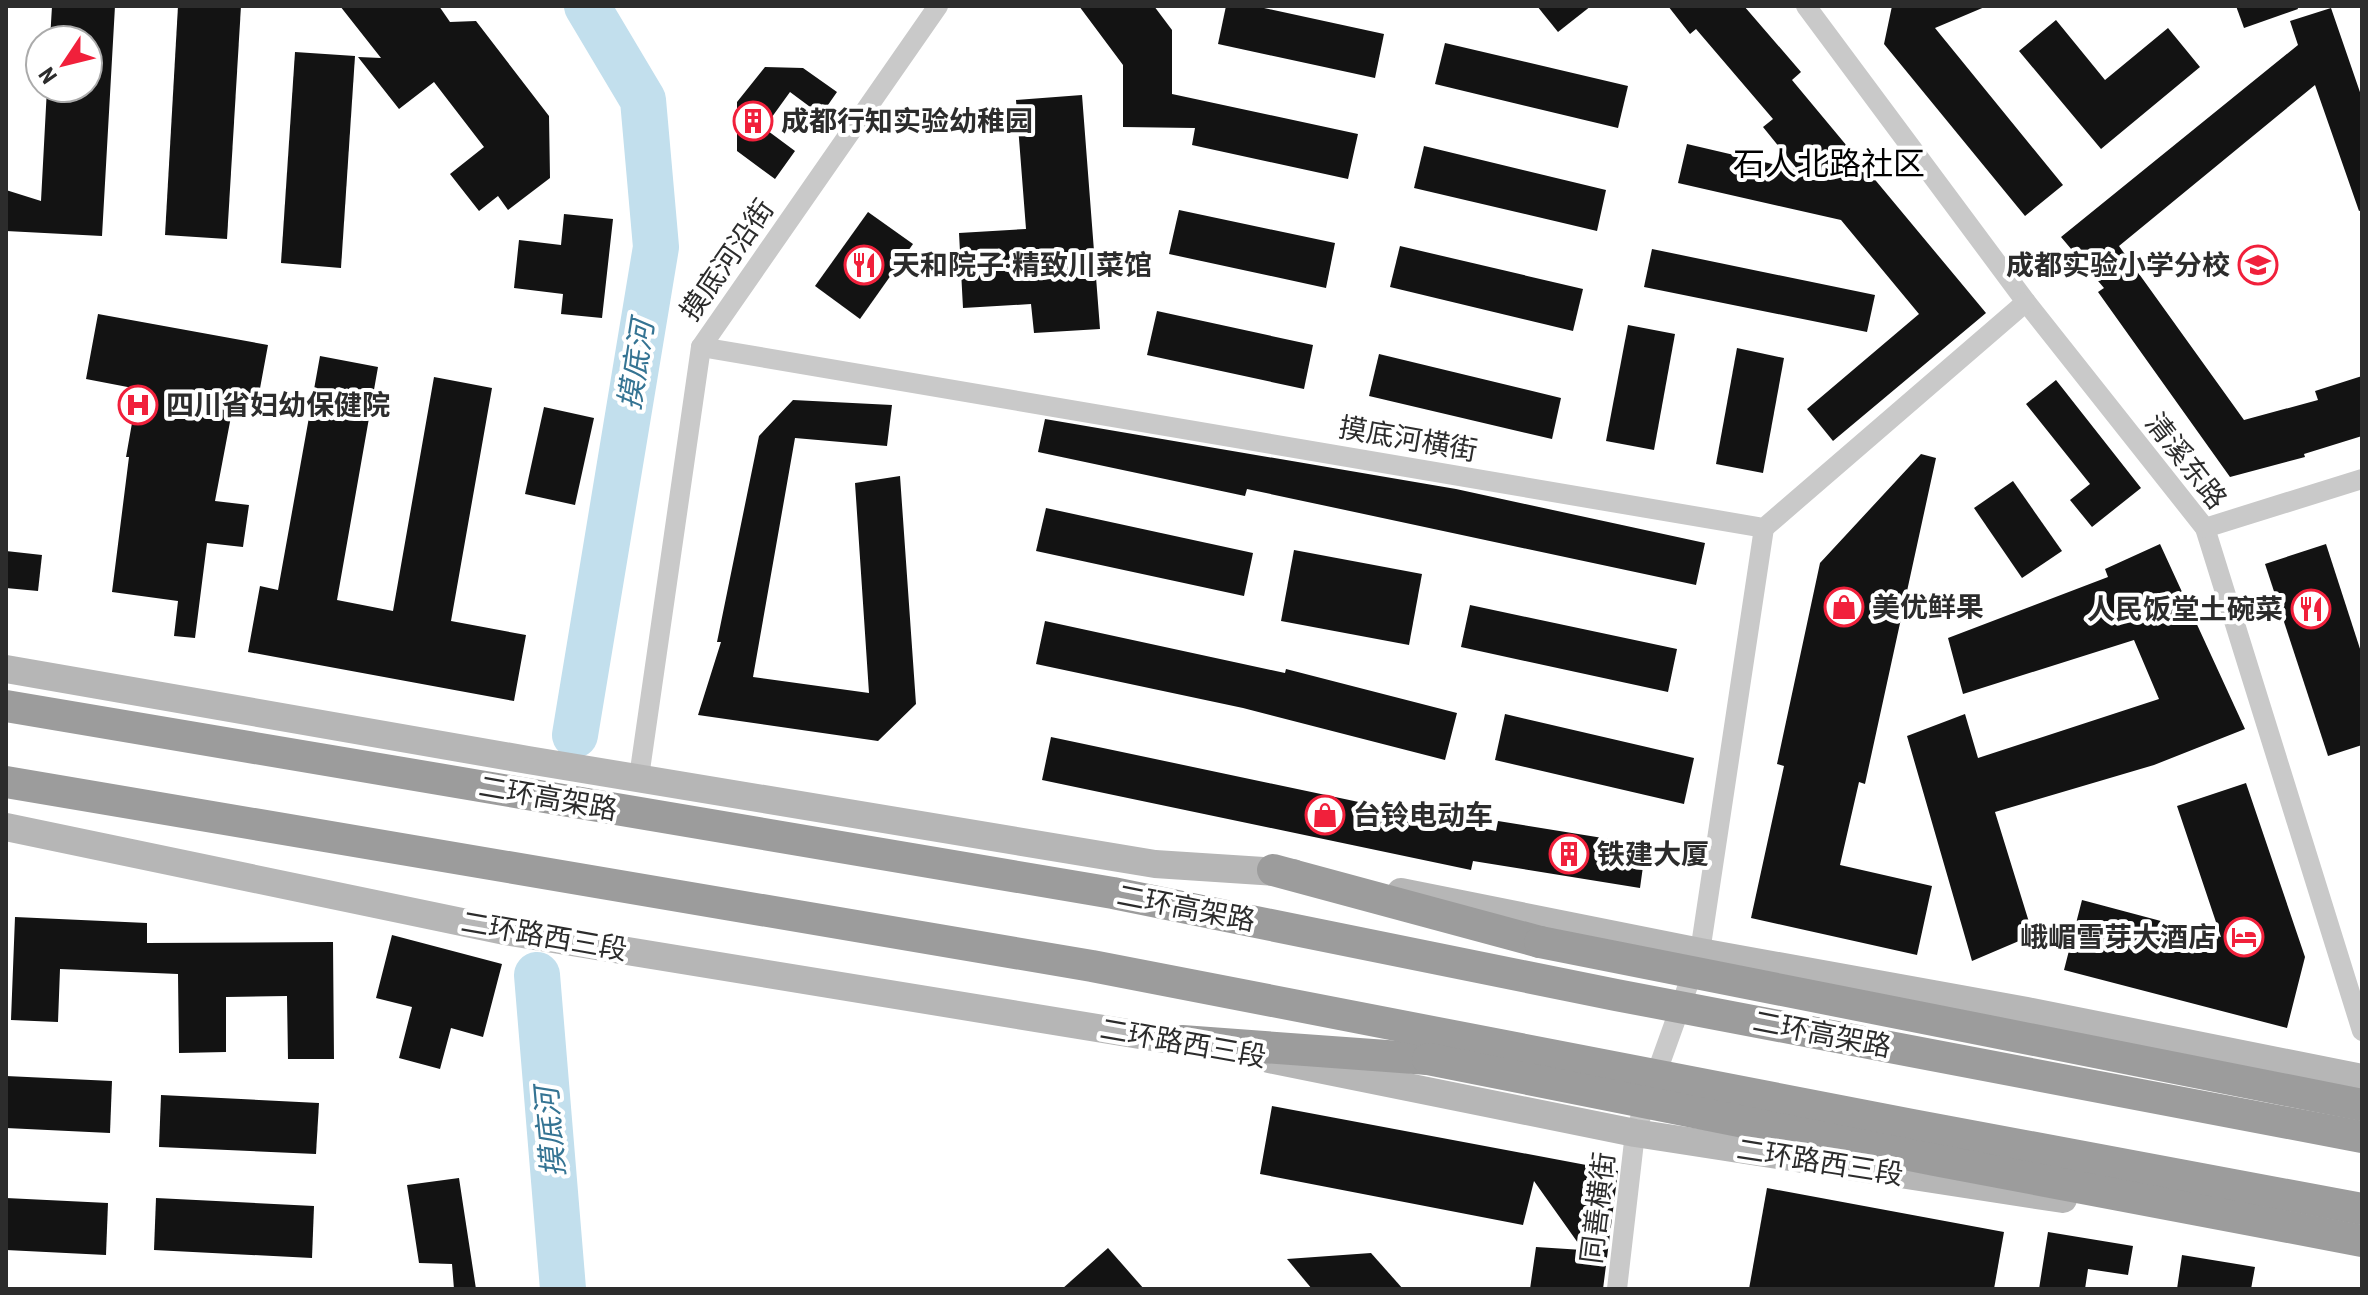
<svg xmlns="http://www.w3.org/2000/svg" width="2368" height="1295" viewBox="0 0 2368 1295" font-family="'Roboto Condensed','Noto Sans SC',sans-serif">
  <rect width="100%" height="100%" fill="#fff"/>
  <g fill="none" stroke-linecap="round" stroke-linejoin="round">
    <!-- river -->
    <g stroke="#c2dfed" stroke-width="46">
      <polyline points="575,735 656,247 643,100 587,6"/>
      <polyline points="537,975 563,1289"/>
    </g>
  </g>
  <!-- building -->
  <g fill="#131313">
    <polygon points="52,6 115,6 102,236 6,231 6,190 41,201 47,88 88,88 88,40 50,40"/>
    <polygon points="178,6 241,6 227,239 165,235"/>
    <polygon points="340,6 439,6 450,22 476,21 549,116 550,178 508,210 498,196 479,211 450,174 484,147 434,82 399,109 358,57 381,58"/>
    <polygon points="1079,6 1154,6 1172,30 1172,94 1358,134 1348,179 1192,145 1195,128 1123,127 1123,65"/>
    <polygon points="1226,6 1255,6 1384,34 1375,78 1218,44"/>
    <polygon points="1537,6 1591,6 1558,32"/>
    <polygon points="1668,6 1744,6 1801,72 1792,80 1986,313 1833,441 1807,409 1919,314 1841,220 1678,183 1687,144 1798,170 1763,127 1773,119 1696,29 1690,34"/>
    <polygon points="1892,6 1987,6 1935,28 2063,185 2025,216 1884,44"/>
    <polygon points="2236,6 2297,6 2298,9 2244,28"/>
    <polygon points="2331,8 2362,98 2362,210 2359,211 2315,85 2119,246 2244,420 2318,400 2315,391 2362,376 2362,436 2304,454 2305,457 2230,477 2098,292 2104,288 2061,237 2298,45 2290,21"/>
    <polygon points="2056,20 2105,80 2168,28 2200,67 2101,149 2019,51"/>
    <polygon points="1445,43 1628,86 1618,128 1435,84"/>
    <polygon points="295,52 355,56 341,268 281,263"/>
    <polygon points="765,67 803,68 837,92 821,115 790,92 764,128 795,151 775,179 737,151 737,102"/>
    <polygon points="1082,95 1100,329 1034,333 1031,304 963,308 959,233 1026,229 1016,100"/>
    <polygon points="1424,146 1606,190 1597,231 1414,188"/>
    <polygon points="1179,210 1335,243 1326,288 1169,254"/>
    <polygon points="868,212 913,244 860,319 815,286"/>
    <polygon points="564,214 613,219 602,318 561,314 563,294 514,288 519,240 561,245"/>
    <polygon points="1400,246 1583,289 1573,331 1390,287"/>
    <polygon points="1652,249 1875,295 1867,332 1644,287"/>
    <polygon points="1157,311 1313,345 1304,389 1147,355"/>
    <polygon points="98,314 268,345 256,410 233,406 215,501 249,505 243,547 207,543 195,638 174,636 178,601 112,592 129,457 126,457 138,389 86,379"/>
    <polygon points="1628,325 1675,334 1654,450 1606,441"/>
    <polygon points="1737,348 1784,358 1763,473 1716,464"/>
    <polygon points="1379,354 1561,398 1552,439 1369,396"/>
    <polygon points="320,356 378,367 337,600 393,611 434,377 492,388 451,621 526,635 514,701 248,652 260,586 278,590"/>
    <polygon points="2056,380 2141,488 2092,527 2070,500 2090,484 2026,404"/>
    <polygon points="793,400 892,405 887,446 795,438 753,677 869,693 855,483 900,476 916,704 878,741 698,715 721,642 717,642 759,436"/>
    <polygon points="544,407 594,418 575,505 525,494"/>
    <polygon points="1045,419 1456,489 1705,543 1696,585 1247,489 1245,496 1038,452"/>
    <polygon points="1921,454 1936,458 1865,784 1859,782 1840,865 1932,886 1917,955 1751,918 1784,766 1777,764 1820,563"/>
    <polygon points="2013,481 2062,551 2022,578 1974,508"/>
    <polygon points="1046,508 1253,553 1244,596 1036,551"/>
    <polygon points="2160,544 2245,729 2154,765 1995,812 2033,935 1972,961 1907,736 1965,714 1978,758 2159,699 2134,640 1963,694 1948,638 2108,577 2105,569"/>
    <polygon points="2326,544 2362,655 2362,745 2328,756 2265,564"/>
    <polygon points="1294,550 1422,574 1409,645 1281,621"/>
    <polygon points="6,551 42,555 38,591 6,588"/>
    <polygon points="1470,605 1677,649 1668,692 1461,647"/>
    <polygon points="1045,621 1285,673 1286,669 1457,713 1445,760 1243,708 1036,664"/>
    <polygon points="1505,714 1694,758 1684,804 1495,760"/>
    <polygon points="1051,737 1496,831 1498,821 1646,845 1640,888 1473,861 1471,870 1042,780"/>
    <polygon points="2246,783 2305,957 2287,1028 2064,970 2082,900 2221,937 2177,806"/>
    <polygon points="15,917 147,923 147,943 333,942 334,1059 288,1059 287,996 226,997 226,1052 179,1053 178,974 60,969 58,1022 11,1020"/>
    <polygon points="392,935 502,964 483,1037 451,1028 440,1069 399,1058 412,1007 376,998"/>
    <polygon points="6,1076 112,1081 110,1133 6,1128"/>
    <polygon points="161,1095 319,1103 316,1154 159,1147"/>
    <polygon points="1272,1106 1618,1171 1603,1289 1530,1289 1536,1247 1583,1250 1534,1181 1523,1225 1260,1174"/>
    <polygon points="459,1178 464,1211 476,1289 454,1289 452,1264 419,1263 407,1185"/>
    <polygon points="1767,1188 2004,1232 1994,1289 1749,1289"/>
    <polygon points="6,1198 108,1203 106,1255 6,1250"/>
    <polygon points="156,1198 314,1206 312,1258 154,1250"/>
    <polygon points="2048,1232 2133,1246 2128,1275 2088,1269 2085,1289 2039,1289"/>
    <polygon points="1108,1248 1144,1289 1062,1289"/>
    <polygon points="1371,1253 1403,1289 1312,1289 1287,1259"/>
    <polygon points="2182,1255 2255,1267 2251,1289 2177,1289"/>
  </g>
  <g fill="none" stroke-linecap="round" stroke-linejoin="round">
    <!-- minor -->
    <g stroke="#c9c9c9" stroke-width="20">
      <polyline points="1806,6 2026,302 2205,528 2362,1031"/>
      <polyline points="701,347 1764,528 2026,302"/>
      <polyline points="2205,528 2362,479"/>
      <polyline points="639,777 701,347 938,6"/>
      <polyline points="1617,1289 1635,1133 1700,952 1764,528"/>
    </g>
    <!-- secondary -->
    <g stroke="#b6b6b6" stroke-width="28">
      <polyline points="6,669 528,760 1155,864 1293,873"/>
      <polyline points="6,827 505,931 1201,1045"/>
      <polyline points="1401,892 1700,952 2027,1011 2362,1078"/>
      <polyline points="1269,1059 1635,1133 2063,1199"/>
    </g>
    <!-- trunk -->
    <g stroke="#9c9c9c" stroke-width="32">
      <polyline points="1273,870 1540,942"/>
      <polyline points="1182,1041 1428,1059"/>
    </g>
    <!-- trunk-bridge -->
    <g stroke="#9c9c9c" stroke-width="32">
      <polyline points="6,706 1113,893 1616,995 2362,1137"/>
      <polyline points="6,782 1092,966 1912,1125 2362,1209"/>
      <polyline points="1540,942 2362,1105"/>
      <polyline points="1428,1059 1935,1160 2362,1241"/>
    </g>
  </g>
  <!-- icons -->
  <defs>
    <g id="building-ring" transform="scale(2)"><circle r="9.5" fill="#fff" stroke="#f1203b" stroke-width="1.5"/><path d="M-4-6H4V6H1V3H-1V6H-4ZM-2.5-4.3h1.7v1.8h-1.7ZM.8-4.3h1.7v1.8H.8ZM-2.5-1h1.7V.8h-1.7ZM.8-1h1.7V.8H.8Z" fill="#f1203b"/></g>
    <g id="restaurant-ring" transform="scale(2)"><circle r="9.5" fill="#fff" stroke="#f1203b" stroke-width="1.5"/><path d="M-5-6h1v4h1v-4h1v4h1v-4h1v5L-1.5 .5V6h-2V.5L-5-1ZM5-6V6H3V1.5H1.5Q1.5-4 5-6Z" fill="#f1203b"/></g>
    <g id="school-ring" transform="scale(2)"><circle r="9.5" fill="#fff" stroke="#f1203b" stroke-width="1.5"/><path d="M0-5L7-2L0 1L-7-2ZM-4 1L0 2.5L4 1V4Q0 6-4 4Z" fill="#f1203b"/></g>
    <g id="hospital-ring" transform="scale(2)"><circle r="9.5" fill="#fff" stroke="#f1203b" stroke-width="1.5"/><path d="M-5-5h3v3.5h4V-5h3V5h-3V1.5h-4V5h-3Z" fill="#f1203b"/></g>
    <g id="shop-ring" transform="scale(2)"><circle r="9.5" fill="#fff" stroke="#f1203b" stroke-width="1.5"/><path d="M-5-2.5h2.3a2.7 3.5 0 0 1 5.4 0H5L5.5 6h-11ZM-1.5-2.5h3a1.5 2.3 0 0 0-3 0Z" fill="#f1203b"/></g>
    <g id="hotel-ring" transform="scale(2)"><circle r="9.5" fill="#fff" stroke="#f1203b" stroke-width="1.5"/><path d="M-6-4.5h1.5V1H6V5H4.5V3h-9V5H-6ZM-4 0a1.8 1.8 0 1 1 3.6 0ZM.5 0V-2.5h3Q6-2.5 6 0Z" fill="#f1203b"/></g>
  </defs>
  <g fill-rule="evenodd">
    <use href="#building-ring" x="753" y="121"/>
    <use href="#restaurant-ring" x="864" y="265"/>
    <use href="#school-ring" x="2258" y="265"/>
    <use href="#hospital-ring" x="138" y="405"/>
    <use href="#shop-ring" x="1844" y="607"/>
    <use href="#restaurant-ring" x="2311" y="609"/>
    <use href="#shop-ring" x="1325" y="815"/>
    <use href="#building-ring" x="1569" y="854"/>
    <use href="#hotel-ring" x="2244" y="937"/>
  </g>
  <g text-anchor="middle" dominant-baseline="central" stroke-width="8" stroke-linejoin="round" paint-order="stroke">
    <!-- poi labels -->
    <g font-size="28" font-weight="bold" fill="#2c2c2c" stroke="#fff" text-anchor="start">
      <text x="781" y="121">成都行知实验幼稚园</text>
      <text x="892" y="265">天和院子·精致川菜馆</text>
      <text x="2230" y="265" text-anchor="end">成都实验小学分校</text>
      <text x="166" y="405">四川省妇幼保健院</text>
      <text x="1872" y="607">美优鲜果</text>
      <text x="2283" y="609" text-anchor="end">人民饭堂土碗菜</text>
      <text x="1353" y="815">台铃电动车</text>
      <text x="1597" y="854">铁建大厦</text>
      <text x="2216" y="937" text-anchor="end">峨嵋雪芽大酒店</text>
    </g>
    <!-- street labels -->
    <g font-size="28" fill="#2c2c2c" stroke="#fff">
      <text transform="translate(727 260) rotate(-55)">摸底河沿街</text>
      <text transform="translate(1408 439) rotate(10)">摸底河横街</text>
      <text transform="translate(2186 461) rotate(52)">清溪东路</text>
      <text transform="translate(548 798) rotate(10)">二环高架路</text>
      <text transform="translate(1186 908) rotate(11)">二环高架路</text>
      <text transform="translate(544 936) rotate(10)">二环路西三段</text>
      <text transform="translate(1822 1034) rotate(11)">二环高架路</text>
      <text transform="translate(1183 1043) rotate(10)">二环路西三段</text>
      <text transform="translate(1820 1162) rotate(9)">二环路西三段</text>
      <text transform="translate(1598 1208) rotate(-83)">同善横街</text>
    </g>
    <!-- water labels -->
    <g font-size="30" font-style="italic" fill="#357493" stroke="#fff">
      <text transform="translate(636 365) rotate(-81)">摸底河</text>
      <text transform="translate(550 1132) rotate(-95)">摸底河</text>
    </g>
    <!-- quarter labels -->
    <g font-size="32" fill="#000" stroke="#fff">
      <text x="1829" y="164">石人北路社区</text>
    </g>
  </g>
  <!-- border -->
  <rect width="2368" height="1295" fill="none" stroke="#2c2c2c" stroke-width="16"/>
  <!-- north arrow -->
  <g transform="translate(64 64) rotate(235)"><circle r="38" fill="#ffffff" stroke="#ababab" stroke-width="2"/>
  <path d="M0-6L14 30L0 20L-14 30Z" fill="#f1203b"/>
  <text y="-12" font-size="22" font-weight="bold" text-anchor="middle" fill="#2c2c2c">N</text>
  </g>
</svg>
